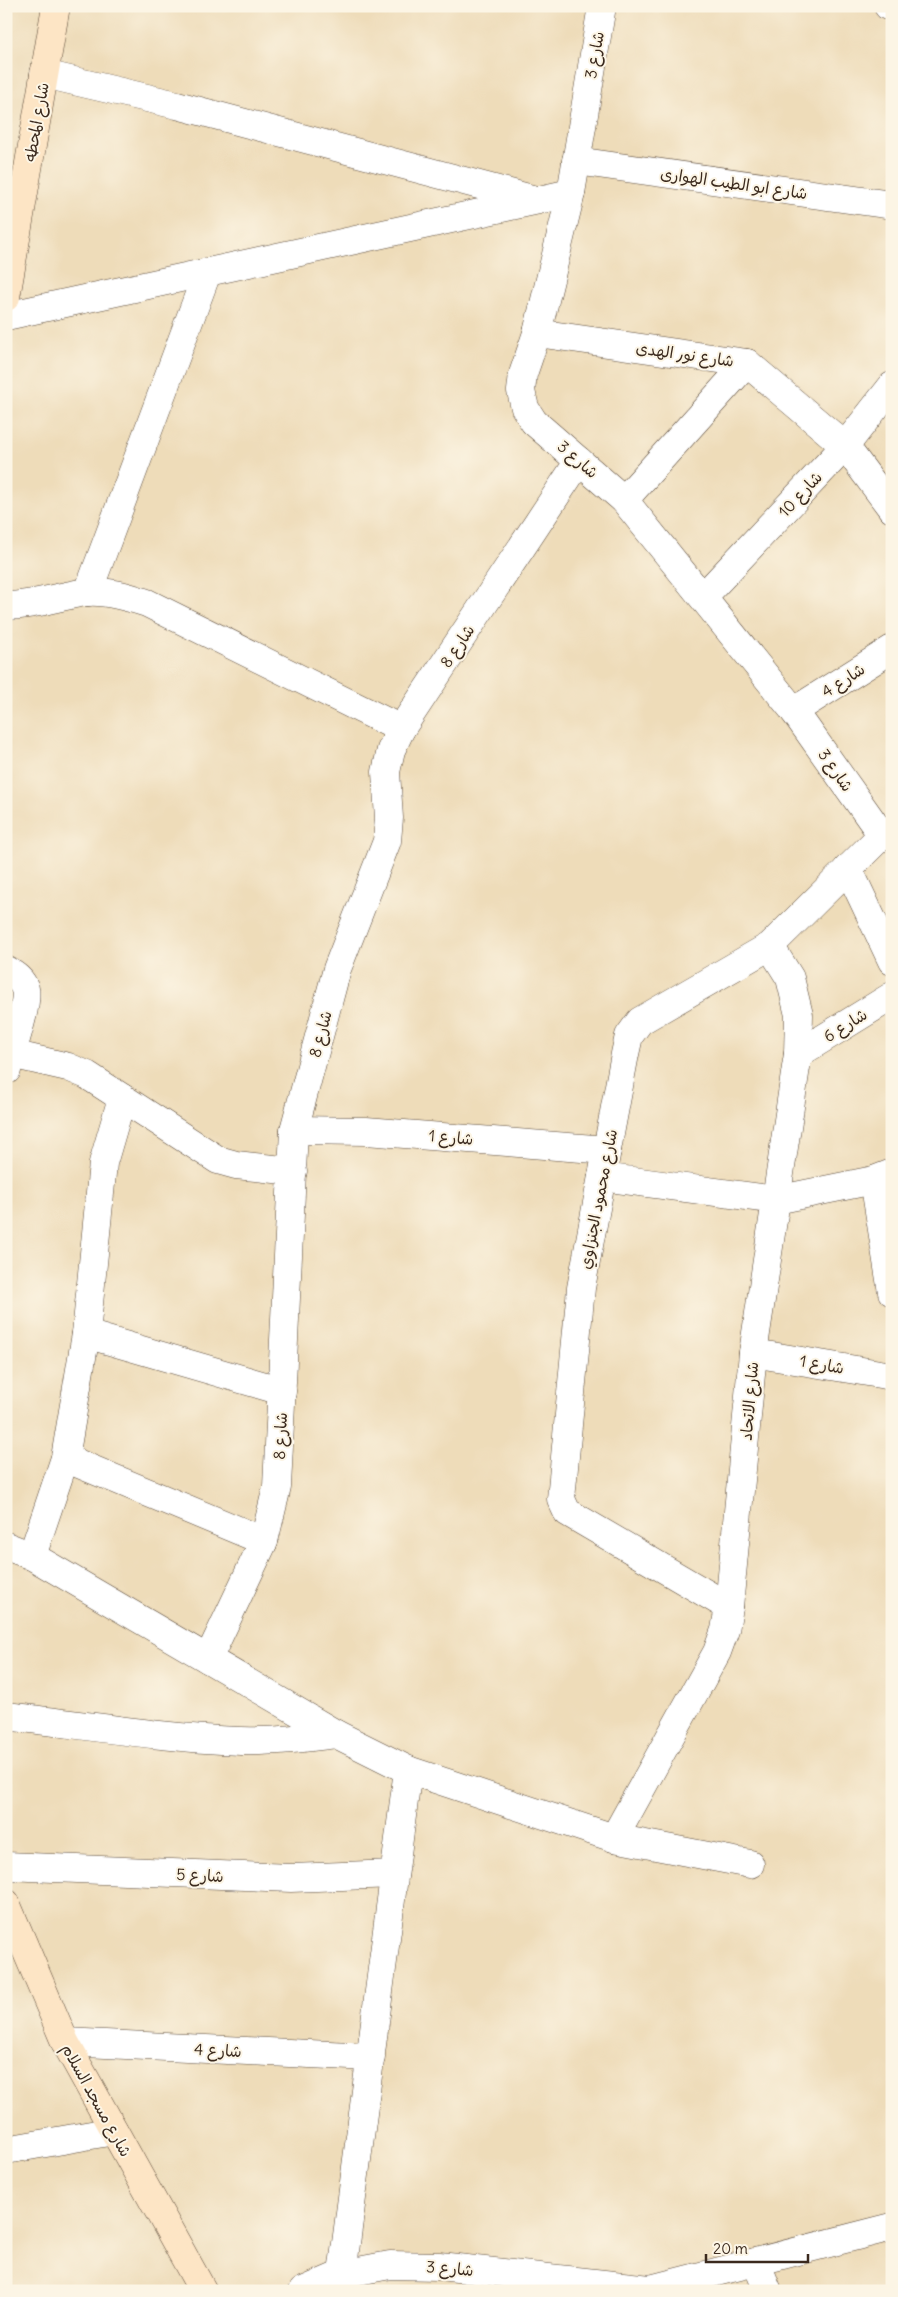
<svg xmlns="http://www.w3.org/2000/svg" width="898" height="2297" viewBox="0 0 898 2297" font-family="Delius,'Playpen Sans Arabic',sans-serif">
  <rect width="100%" height="100%" fill="#fcf5e5"/>
  <filter id="ink" filterUnits="userSpaceOnUse"><feTurbulence type="fractalNoise" baseFrequency=".02" numOctaves="2"/><feDisplacementMap in="SourceGraphic" scale="10" xChannelSelector="R" yChannelSelector="G"/><feConvolveMatrix kernelMatrix="1 2 1 2 8 2 1 2 1" color-interpolation-filters="sRGB"/></filter>
  <filter id="wash" filterUnits="userSpaceOnUse"><feTurbulence type="fractalNoise" baseFrequency=".0096" numOctaves="4" result="noise"/><feDisplacementMap in="SourceGraphic" scale="20" xChannelSelector="R" yChannelSelector="G"/><feGaussianBlur stdDeviation="1.12" result="paint"/><feColorMatrix in="noise" values="0 0 0 0 0 0 0 0 0 0 0 0 0 0 0 0 0 1.4 0 .05"/><feComposite in="paint" operator="in"/></filter>
  <g filter="url(#wash)">
    <rect width="100%" height="100%" fill="#eedcb9"/>
  </g>
  <g filter="url(#ink)">
    <g fill="none" stroke-linecap="round" stroke-linejoin="round">
      <!-- street casing -->
      <g stroke="#564535" stroke-width="29">
        <g id="street">
          <polyline points="602,6 571,193 537,333 523,374 521,391 525,408 534,422 624,500 794,711 882,835"/>
          <polyline points="888,6 892,7"/>
          <polyline points="44,74 177,105 532,199"/>
          <polyline points="576,161 892,205"/>
          <polyline points="6,316 571,193"/>
          <polyline points="537,333 747,363 845,446 892,509"/>
          <polyline points="624,500 747,363"/>
          <polyline points="88,592 207,273"/>
          <polyline points="703,597 845,446 892,386"/>
          <path d="M6 606C34 606 59 596 86 592 106 590 129 597 147 603L401 729"/>
          <polyline points="794,711 892,649"/>
          <polyline points="848,868 892,961"/>
          <path d="M6 970C15 975 22 980 25 989 29 1004 11 1053 7 1070"/>
          <polyline points="11,1054 68,1067 87,1075 218,1160 236,1165 293,1171"/>
          <polyline points="798,1054 892,996"/>
          <polyline points="294,1130 366,1131 607,1150"/>
          <polyline points="602,1177 776,1200 874,1180 892,1173"/>
          <polyline points="874,1180 892,1292"/>
          <polyline points="86,1334 282,1391"/>
          <polyline points="753,1353 892,1376"/>
          <polyline points="65,1458 264,1541"/>
          <polyline points="6,1546 32,1556 336,1734 408,1770 614,1838 750,1864"/>
          <polyline points="32,1556 65,1458 86,1334 103,1163 122,1098"/>
          <polyline points="729,1607 567,1512 561,1499 581,1288 625,1054 629,1036 640,1021 770,946 882,835 892,829"/>
          <polyline points="208,1659 264,1541 277,1487 294,1130 337,969 387,841 389,818 386,772 391,750 401,729 579,461"/>
          <path d="M6 1716C84 1725 163 1738 241 1741 273 1742 305 1738 336 1734"/>
          <polyline points="614,1838 717,1652 725,1630 729,1607 753,1353 798,1054 799,1015 790,978 770,946"/>
          <polyline points="6,1866 291,1878 394,1874"/>
          <polyline points="65,2042 371,2057"/>
          <polyline points="6,2150 114,2131"/>
          <polyline points="756,2262 768,2291"/>
          <polyline points="342,2274 408,1770"/>
          <polyline points="303,2291 342,2274 390,2265 439,2266 650,2289 892,2227"/>
        </g>
      </g>
      <!-- secondary casing -->
      <g stroke="#564535" stroke-width="29">
        <g id="secondary">
          <polyline points="6,297 56,6"/>
          <polyline points="6,1903 65,2042 203,2291"/>
        </g>
      </g>
      <!-- street -->
      <use href="#street" stroke="#fff" stroke-width="28"/>
      <!-- secondary -->
      <use href="#secondary" stroke="#fde5c5" stroke-width="28"/>
    </g>
  </g>
  <g text-anchor="middle" dominant-baseline="central" stroke-width="4" stroke-linejoin="round" paint-order="stroke">
    <!-- street labels -->
    <g font-size="16" fill="#3b2a1e" stroke="#fcf5e5">
      <text transform="translate(594 55) rotate(-80)">شارع 3</text>
      <text transform="translate(36 122) rotate(-80)">شارع المحطه</text>
      <text transform="translate(734 183) rotate(8)">شارع ابو الطيب الهوارى</text>
      <text transform="translate(685 354) rotate(8)">شارع نور الهدى</text>
      <text transform="translate(578 459) rotate(41)">شارع 3</text>
      <text transform="translate(800 494) rotate(-47)">شارع 10</text>
      <text transform="translate(457 646) rotate(-56)">شارع 8</text>
      <text transform="translate(843 680) rotate(-33)">شارع 4</text>
      <text transform="translate(836 770) rotate(55)">شارع 3</text>
      <text transform="translate(845 1025) rotate(-32)">شارع 6</text>
      <text transform="translate(320 1034) rotate(-75)">شارع 8</text>
      <text transform="translate(451 1137) rotate(5)">شارع 1</text>
      <text transform="translate(598 1199) rotate(-79)">شارع محمود الجنزاوي</text>
      <text transform="translate(822 1364) rotate(10)">شارع 1</text>
      <text transform="translate(749 1401) rotate(-85)">شارع الاتحاد</text>
      <text transform="translate(280 1436) rotate(-87)">شارع 8</text>
      <text transform="translate(200 1875) rotate(3)">شارع 5</text>
      <text transform="translate(218 2050) rotate(3)">شارع 4</text>
      <text transform="translate(97 2100) rotate(61)">شارع مسجد السلام</text>
      <text transform="translate(450 2268) rotate(5)">شارع 3</text>
    </g>
  </g>
  <!-- margin -->
  <rect width="898" height="2297" fill="none" stroke="#fcf5e5" stroke-width="25"/>
  <!-- scale -->
  <path d="M706 2254v8h102v-8" fill="none" stroke="#3b2a1e" stroke-width="2.5"/>
  <text x="713" y="2254" font-size="15" fill="#3b2a1e" stroke="#fcf5e5" stroke-width="4" paint-order="stroke">20 m</text>
</svg>
